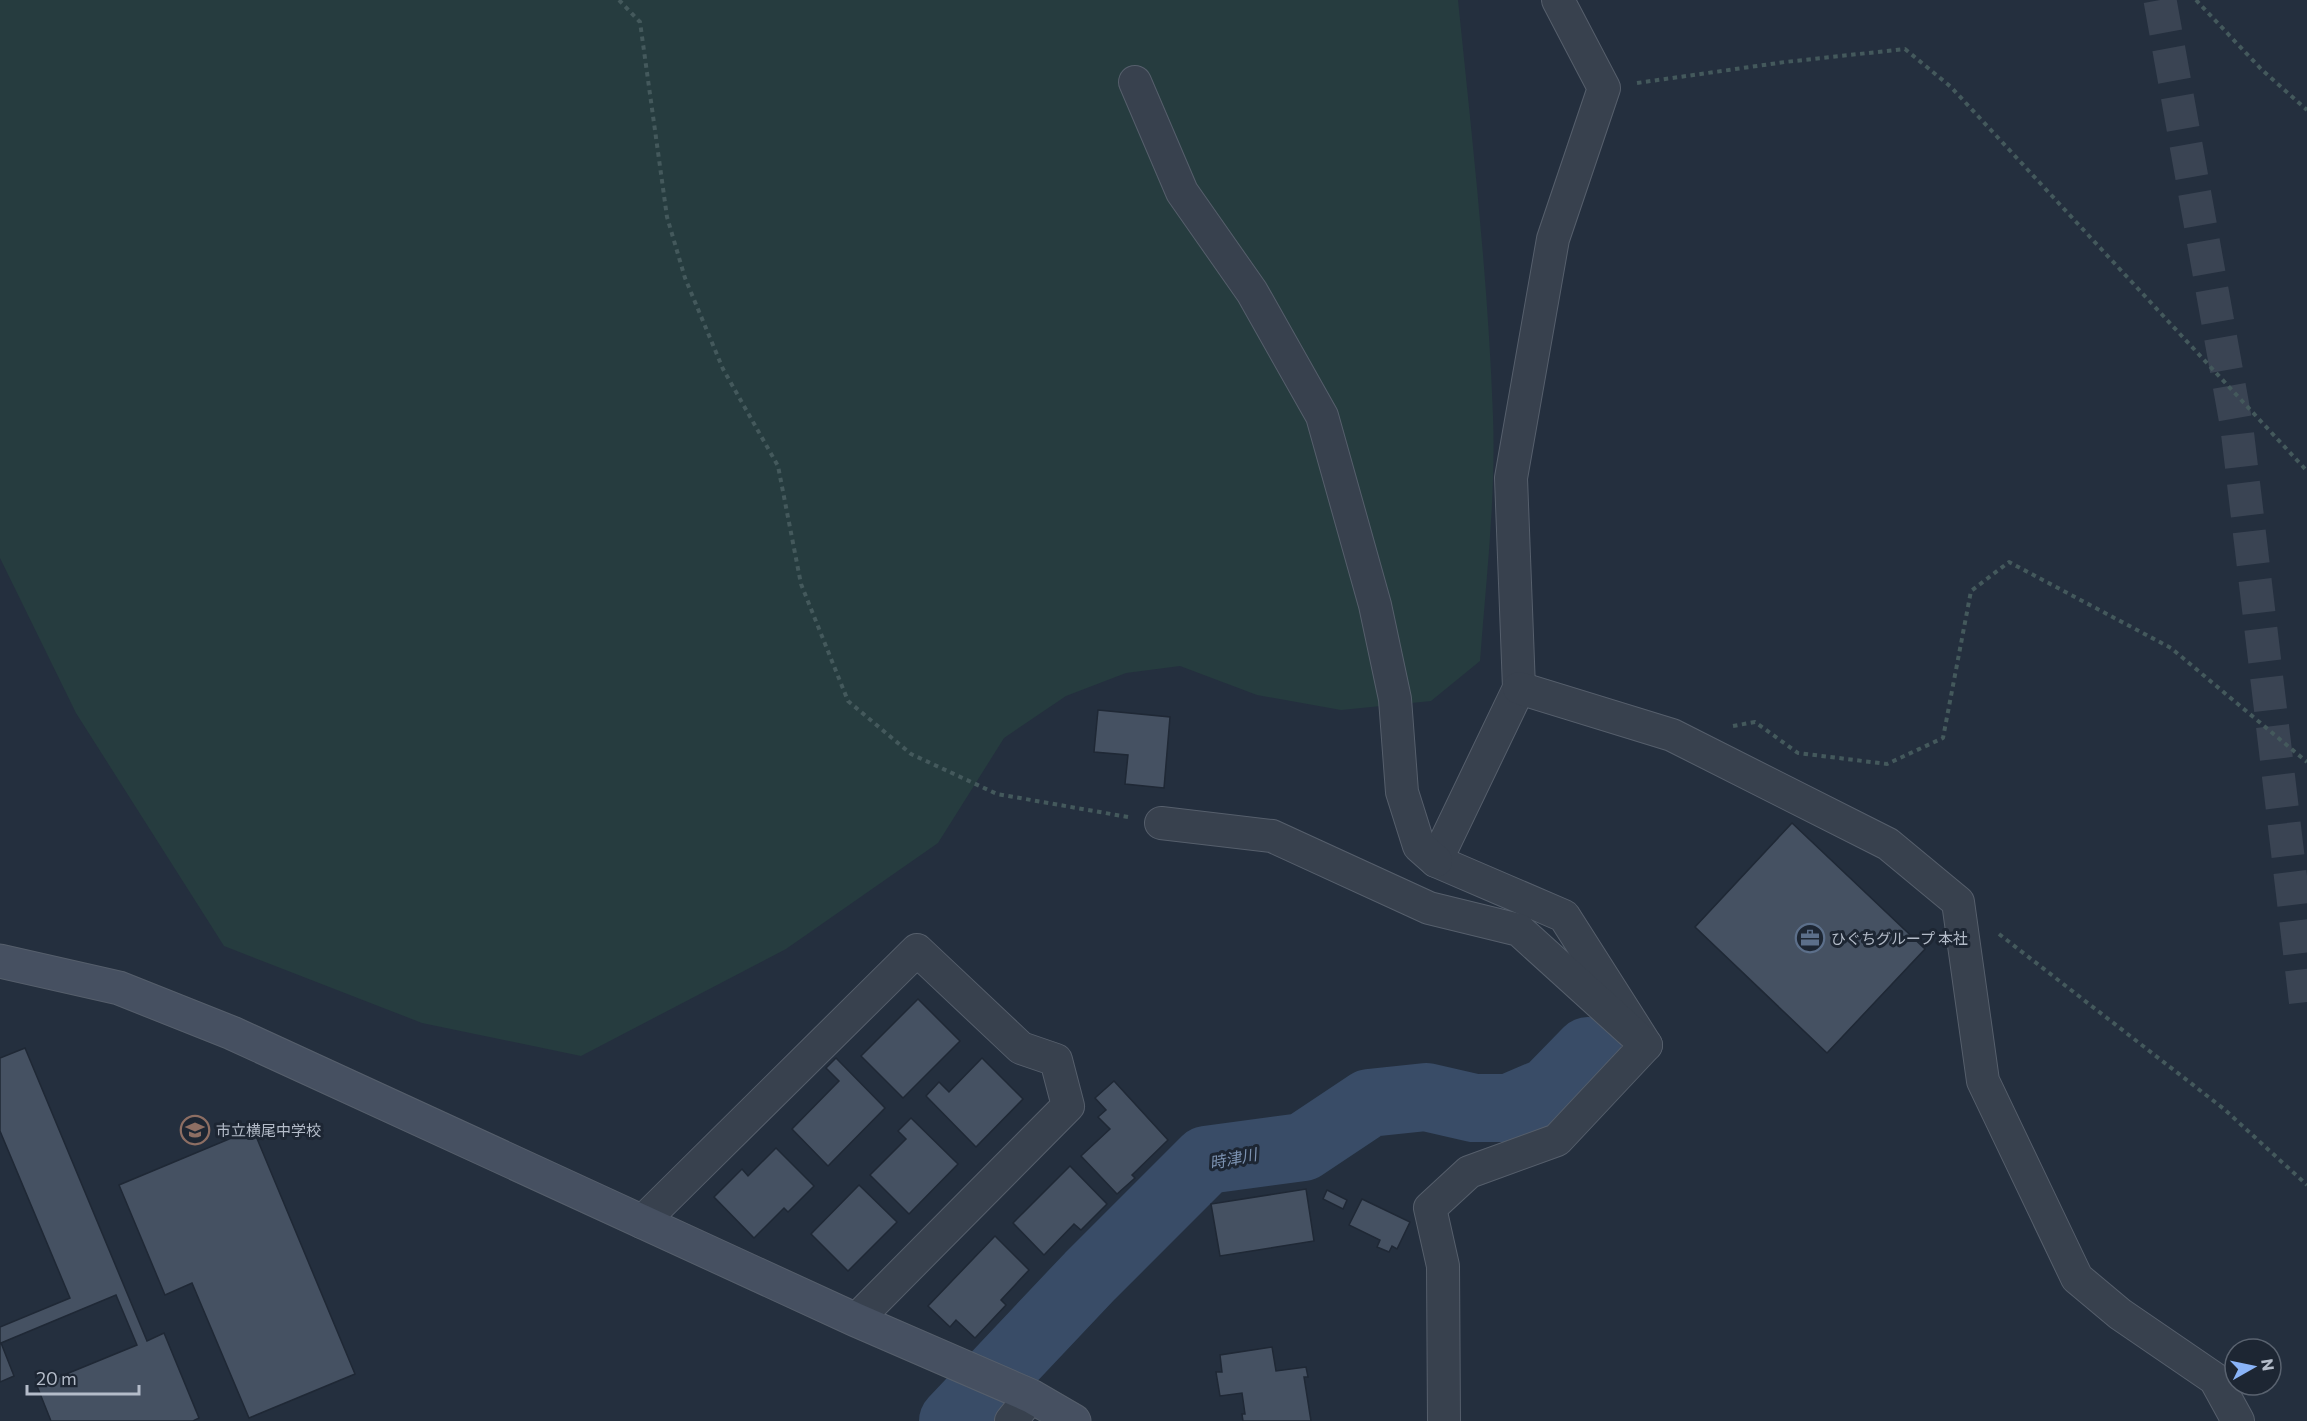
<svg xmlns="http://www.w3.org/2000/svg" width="2307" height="1421" viewBox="0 0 2307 1421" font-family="Commissioner,'Noto Sans JP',sans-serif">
  <rect width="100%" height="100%" fill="#242f3e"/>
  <!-- green -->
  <path fill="#263c3f" d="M0 0H1458C1472 138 1488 277 1493 416 1496 498 1486 580 1480 661L1431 701 1341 710 1257 695 1180 666 1126 673 1066 696 1004 738 938 843 786 949 581 1056 422 1023 224 946 76 713 0 558Z"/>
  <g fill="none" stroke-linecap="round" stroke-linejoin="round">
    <!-- river -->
    <polyline stroke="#394c67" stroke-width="68" points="953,1421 1090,1276 1206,1160 1303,1147 1369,1103 1426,1097 1474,1108 1509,1108 1549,1091 1588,1051"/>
  </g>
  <!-- building -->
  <g fill="#455162" stroke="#1f2835" stroke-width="1.5">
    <polygon points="1098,710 1170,717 1164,788 1125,784 1128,755 1094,752"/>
    <polygon points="1792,823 1925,949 1827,1053 1695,927"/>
    <polygon points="918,999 960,1041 903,1098 861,1056"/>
    <polygon points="25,1048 147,1341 164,1333 199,1418 193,1421 51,1421 37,1386 137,1345 116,1295 1,1343 14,1376 0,1382 0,1327 70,1298 0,1131 0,1058"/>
    <polygon points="836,1058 885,1108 828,1166 792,1129 839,1081 826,1068"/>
    <polygon points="982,1058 1023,1099 976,1147 926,1096 939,1082 949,1092"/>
    <polygon points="1114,1081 1168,1140 1132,1175 1135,1178 1117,1194 1081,1156 1110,1129 1098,1117 1106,1110 1095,1098"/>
    <polygon points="911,1118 958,1164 909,1214 870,1175 906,1139 898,1131"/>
    <polygon points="253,1129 355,1374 249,1418 192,1283 165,1295 119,1185"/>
    <polygon points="776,1148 814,1186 788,1212 784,1208 754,1238 714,1197 742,1169 748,1176"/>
    <polygon points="1070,1166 1107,1204 1081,1230 1074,1224 1044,1255 1013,1223"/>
    <polygon points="859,1185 897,1222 848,1271 811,1234"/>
    <polygon points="1306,1189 1314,1241 1220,1256 1211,1204"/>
    <polygon points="1327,1190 1347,1200 1343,1209 1323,1199"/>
    <polygon points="1362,1199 1410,1222 1397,1249 1392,1246 1389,1252 1377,1247 1380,1240 1349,1225"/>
    <polygon points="995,1236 1029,1270 1001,1300 1006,1305 975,1338 956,1320 950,1327 928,1306"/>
    <polygon points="1272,1347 1276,1371 1306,1367 1308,1377 1304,1377 1311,1421 1243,1421 1242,1414 1245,1414 1242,1393 1220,1396 1216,1372 1222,1372 1220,1355"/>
  </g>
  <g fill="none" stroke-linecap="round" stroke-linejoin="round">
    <!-- secondary-tunnel -->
    <polyline stroke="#3a4453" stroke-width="33" stroke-dasharray="33 16" stroke-linecap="butt" points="2160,0 2237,429 2307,1015"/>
    <!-- street casing -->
    <g stroke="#565f6c" stroke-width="34">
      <g id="street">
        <polyline points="1558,0 1604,88 1553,239 1511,478 1519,688 1436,861 1564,916 1646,1045"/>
        <polyline points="1135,82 1182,192 1252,292 1322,416 1375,605 1395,699 1402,792 1419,846 1436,861"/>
        <polyline points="1519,688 1672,735 1888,844 1958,902 1983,1081 2077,1278 2120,1314 2215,1379 2238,1421"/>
        <polyline points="1161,823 1272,836 1429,908 1519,930 1646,1045 1557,1140 1469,1172 1430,1208 1443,1266 1444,1421"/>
        <polyline points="642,1222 917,950 1021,1048 1056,1060 1068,1106 856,1320"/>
        <polyline points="1011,1421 1031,1396"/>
      </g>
    </g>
    <!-- secondary casing -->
    <g stroke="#565f6c" stroke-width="35">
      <polyline id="secondary" points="0,961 119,988 232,1033 856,1320 1031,1396 1074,1421"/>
    </g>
    <!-- path -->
    <g stroke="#44595c" stroke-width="4" stroke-dasharray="4.5 4.5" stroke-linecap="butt">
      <polyline points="619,0 640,22 667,217 685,278 723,369 778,466 801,584 848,701 911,754 997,794 1128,817"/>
      <polyline points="2196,0 2262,70 2307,110"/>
      <polyline points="1637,83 1785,62 1905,49 1951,87 2307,471"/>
      <polyline points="1733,726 1755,722 1798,753 1887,764 1943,738 1971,591 2009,562 2171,648 2307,762"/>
      <polyline points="1999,934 2224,1109 2307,1185"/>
    </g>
    <!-- street -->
    <use href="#street" stroke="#38414e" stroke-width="32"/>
    <!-- secondary -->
    <use href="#secondary" stroke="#465061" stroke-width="33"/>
  </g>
  <!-- icons -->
  <defs>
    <g id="office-ring" transform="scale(1.5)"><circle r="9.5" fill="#1d2633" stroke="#5c6f8a" stroke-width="1.5"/><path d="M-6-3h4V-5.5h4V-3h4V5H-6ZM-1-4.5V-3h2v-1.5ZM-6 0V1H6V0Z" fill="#5c6f8a"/></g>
    <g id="school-ring" transform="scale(1.5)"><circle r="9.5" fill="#1d2633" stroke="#8d6e63" stroke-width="1.5"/><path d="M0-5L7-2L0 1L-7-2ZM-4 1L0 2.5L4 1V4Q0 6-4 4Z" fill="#8d6e63"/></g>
  </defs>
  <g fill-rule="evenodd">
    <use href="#office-ring" x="1810" y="938"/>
    <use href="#school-ring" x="195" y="1130"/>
  </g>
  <g text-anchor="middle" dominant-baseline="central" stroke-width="6" stroke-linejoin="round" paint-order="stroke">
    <!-- poi labels -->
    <g font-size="15" fill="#b4bcc9" stroke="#1d2633" text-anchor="start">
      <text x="1831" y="938">ひぐちグループ 本社</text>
      <text x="216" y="1130">市立横尾中学校</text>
    </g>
    <!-- water labels -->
    <g font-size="16" font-style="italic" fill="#7c92b1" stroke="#1d2633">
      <text transform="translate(1233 1158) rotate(-11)">時津川</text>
    </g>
  </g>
  <!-- north arrow -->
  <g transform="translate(2253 1367) rotate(81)"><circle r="28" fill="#1d2633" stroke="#59626f" stroke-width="1.5"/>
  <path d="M0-4.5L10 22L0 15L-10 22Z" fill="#8ab4f8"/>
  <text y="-9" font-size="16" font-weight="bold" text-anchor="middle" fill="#b4bcc9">N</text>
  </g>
  <!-- scale -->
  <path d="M27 1385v9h112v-9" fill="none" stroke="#b4bcc9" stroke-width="3"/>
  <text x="36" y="1385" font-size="18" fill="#b4bcc9" stroke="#1d2633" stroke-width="4.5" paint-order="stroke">20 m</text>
</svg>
